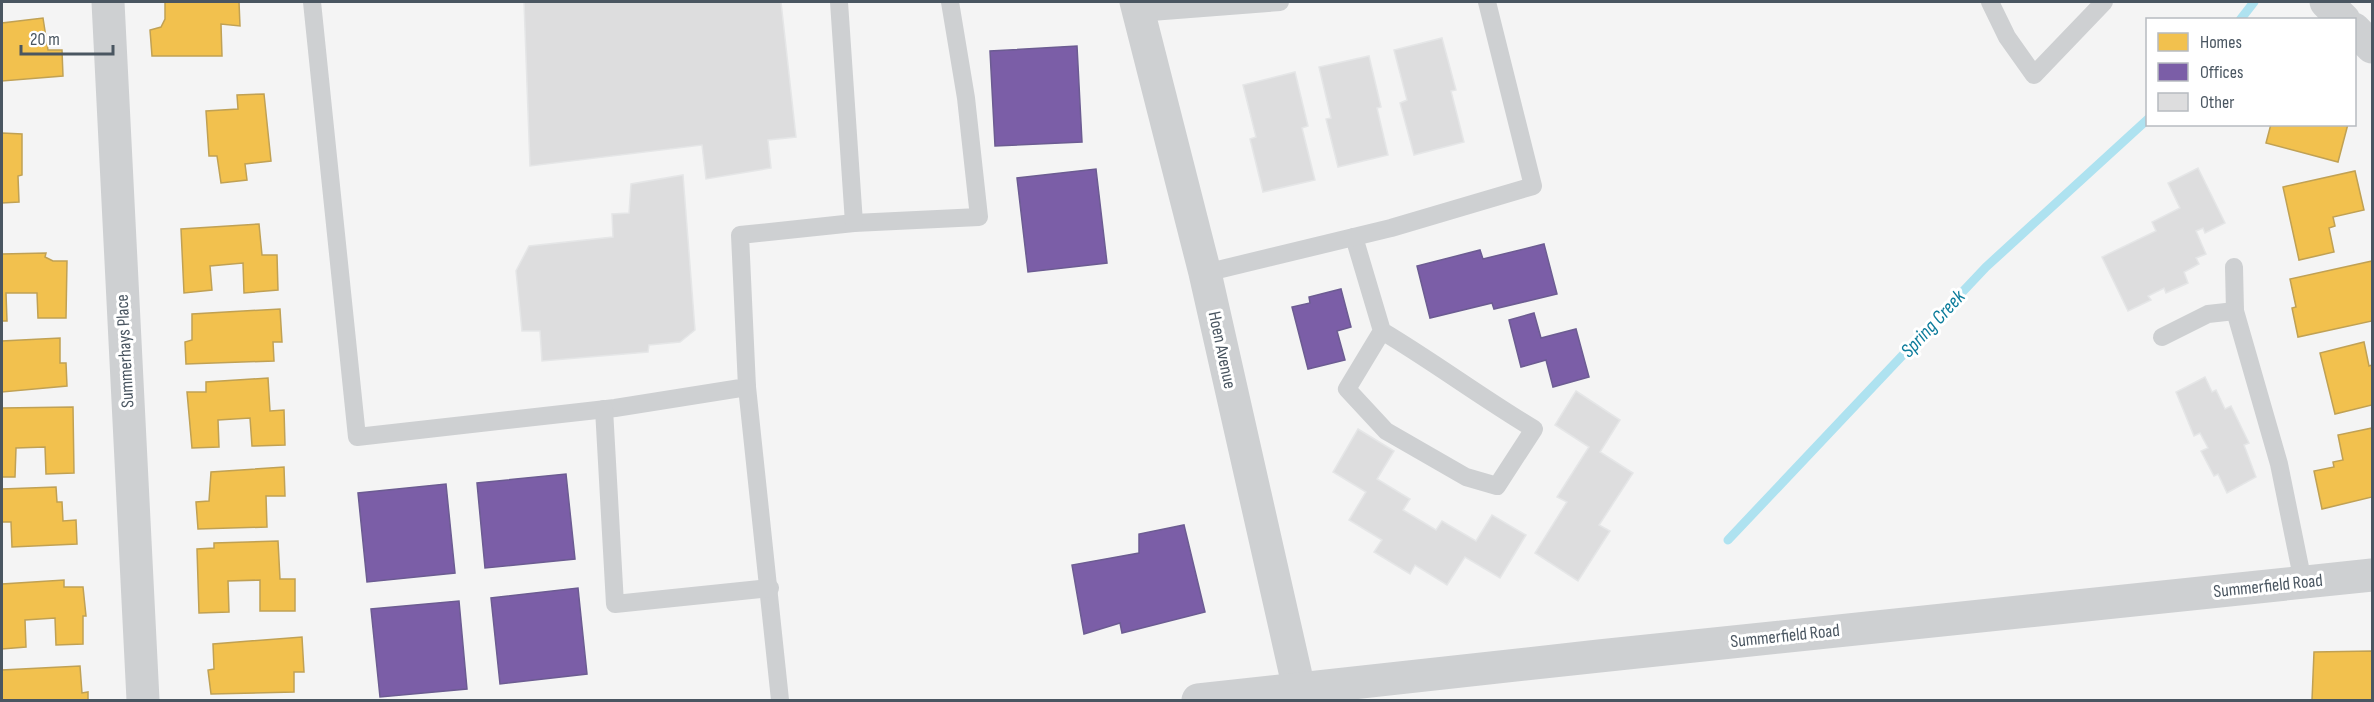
<svg xmlns="http://www.w3.org/2000/svg" width="2374" height="702" viewBox="0 0 2374 702" font-family="'Sofia Sans Condensed',sans-serif">
  <rect width="100%" height="100%" fill="#f4f4f4"/>
  <!-- homes -->
  <g fill="#f2c14e" stroke="#c0a154" stroke-width="1.5">
    <polygon points="165,2 239,2 240,26 221,24 222,56 152,56 150,30 161,27 165,19"/>
    <polygon points="43,18 48,50 62,50 63,76 2,81 2,23"/>
    <polygon points="264,94 271,161 245,164 247,180 221,183 217,156 209,156 206,111 238,109 237,95"/>
    <polygon points="2271,124 2348,124 2338,162 2266,143"/>
    <polygon points="2,133 22,134 22,175 18,176 19,202 2,203"/>
    <polygon points="2355,171 2364,210 2333,217 2335,226 2329,228 2334,252 2299,260 2283,187"/>
    <polygon points="259,224 262,255 277,255 278,290 244,293 243,263 210,266 212,290 184,293 181,229"/>
    <polygon points="46,253 45,257 53,261 67,261 66,318 38,318 37,293 6,293 7,321 2,321 2,254"/>
    <polygon points="2372,261 2372,321 2298,337 2292,308 2296,307 2290,279"/>
    <polygon points="280,309 282,342 273,342 274,361 186,364 185,342 192,340 192,314"/>
    <polygon points="60,338 60,363 66,363 67,386 2,392 2,341"/>
    <polygon points="2364,342 2369,366 2372,365 2372,405 2335,414 2320,353"/>
    <polygon points="268,378 270,411 284,410 285,445 252,446 250,418 218,420 219,447 192,448 187,392 206,392 206,382"/>
    <polygon points="73,407 74,473 46,474 45,447 16,448 15,477 2,477 2,408"/>
    <polygon points="2372,428 2372,497 2322,509 2314,471 2334,467 2333,462 2343,460 2338,435"/>
    <polygon points="284,467 285,496 266,496 267,527 198,529 196,502 209,501 211,472"/>
    <polygon points="56,487 57,502 62,502 63,521 76,520 77,544 12,547 11,522 2,522 2,489"/>
    <polygon points="278,541 280,579 295,579 295,611 260,611 260,580 228,581 229,612 199,613 197,549 214,548 214,543"/>
    <polygon points="64,580 64,587 83,587 86,616 83,616 83,644 56,645 55,618 25,620 26,647 2,649 2,584"/>
    <polygon points="302,637 304,672 294,672 294,692 211,694 208,670 214,669 213,644"/>
    <polygon points="2372,651 2372,700 2312,700 2314,652"/>
    <polygon points="80,666 82,693 88,692 88,700 2,700 2,670"/>
  </g>
  <!-- offices -->
  <g fill="#7b5ea7" stroke="#6c5c92" stroke-width="1.5">
    <polygon points="1077,46 1082,142 995,146 990,51"/>
    <polygon points="1096,169 1107,263 1028,272 1017,178"/>
    <polygon points="1544,244 1557,294 1494,309 1492,303 1430,318 1417,266 1480,250 1483,259"/>
    <polygon points="1341,289 1351,327 1337,331 1345,360 1308,369 1292,307 1310,303 1309,297"/>
    <polygon points="1534,313 1541,338 1576,329 1589,377 1553,387 1546,360 1521,367 1509,320"/>
    <polygon points="566,474 575,559 485,568 477,483"/>
    <polygon points="446,484 455,573 367,582 358,493"/>
    <polygon points="1184,525 1205,612 1122,633 1120,623 1084,634 1072,565 1139,553 1139,534"/>
    <polygon points="578,588 587,674 500,684 491,598"/>
    <polygon points="459,601 467,689 380,697 371,609"/>
  </g>
  <g fill="none" stroke-linecap="round" stroke-linejoin="round">
    <!-- stream -->
    <g stroke="#aee2f0" stroke-width="9">
      <polyline points="2240,20 2254,2"/>
      <polyline points="1728,540 1986,267 2148,119"/>
    </g>
  </g>
  <!-- building -->
  <g fill="#ddddde" stroke="#e5e6e7" stroke-width="1.5">
    <polygon points="524,2 781,2 796,137 768,140 771,168 706,179 702,145 530,166"/>
    <polygon points="1442,38 1456,90 1451,91 1464,142 1414,155 1400,103 1407,100 1394,50"/>
    <polygon points="1369,56 1381,107 1377,108 1388,155 1338,167 1326,119 1331,118 1319,67"/>
    <polygon points="1295,72 1308,126 1302,128 1315,180 1263,192 1250,139 1256,137 1243,85"/>
    <polygon points="2198,168 2225,223 2205,233 2203,228 2196,231 2206,254 2196,258 2199,264 2184,272 2188,283 2166,293 2164,288 2148,296 2151,300 2128,311 2102,257 2156,231 2152,222 2180,208 2168,183"/>
    <polygon points="683,175 695,330 680,342 649,345 648,352 542,361 540,331 522,331 516,271 529,246 613,237 612,214 629,213 631,184"/>
    <polygon points="2205,377 2212,392 2216,390 2225,409 2231,406 2249,443 2244,445 2256,477 2227,493 2218,474 2214,476 2201,451 2208,448 2200,433 2194,436 2176,392"/>
    <polygon points="1576,391 1620,420 1600,452 1633,473 1599,525 1610,531 1578,581 1535,553 1567,502 1557,497 1589,447 1555,425"/>
    <polygon points="1358,429 1394,451 1377,479 1410,499 1403,510 1436,530 1442,521 1476,541 1492,515 1526,535 1500,578 1465,557 1447,585 1415,565 1410,574 1374,552 1382,540 1349,520 1366,492 1333,472"/>
  </g>
  <g fill="none" stroke-linecap="round" stroke-linejoin="round">
    <!-- service -->
    <g stroke="#ced0d2" stroke-width="18">
      <polyline points="312,2 357,437 615,408 747,387 740,235 854,223 979,217 966,98 950,2"/>
      <polyline points="839,2 854,223"/>
      <polyline points="1990,2 2007,37 2034,75 2104,2"/>
      <polyline points="1138,13 1280,2"/>
      <path d="M1354 237 1382 331 1347 389 1386 431 1466 477 1497 486 1534 429C1482 398 1434 362 1382 331"/>
      <polyline points="2234,267 2235,311 2279,464 2303,582"/>
      <polyline points="1205,273 1391,228 1533,186 1487,2"/>
      <polyline points="2162,337 2208,314 2235,311"/>
      <polyline points="747,387 780,700"/>
      <polyline points="604,409 615,604 770,588"/>
    </g>
    <!-- minor -->
    <g stroke="#ced0d2" stroke-width="33">
      <polyline points="108,2 143,700"/>
      <polyline points="2326,2 2344,20"/>
      <polyline points="2354,29 2372,47"/>
    </g>
    <!-- tertiary -->
    <g stroke="#ced0d2" stroke-width="33">
      <polyline points="1136,2 1205,273 1299,689"/>
      <polyline points="1198,700 1599,656 2372,575"/>
    </g>
  </g>
  <g text-anchor="middle" dominant-baseline="central" stroke-width="6" stroke-linejoin="round" paint-order="stroke">
    <!-- street labels -->
    <g font-size="18" fill="#4a5661" stroke="#fff">
      <text transform="translate(1222 350) rotate(78)">Hoen Avenue</text>
      <text transform="translate(125 351) rotate(-93)">Summerhays Place</text>
      <text transform="translate(2268 586) rotate(-6)">Summerfield Road</text>
      <text transform="translate(1785 636) rotate(-6)">Summerfield Road</text>
    </g>
    <!-- water labels -->
    <g font-size="20" font-style="italic" fill="#0c7c9b" stroke="#fff">
      <text transform="translate(1933 324) rotate(-47)">Spring Creek</text>
    </g>
  </g>
  <!-- border -->
  <rect width="2374" height="702" fill="none" stroke="#4a5661" stroke-width="6"/>
  <!-- legend -->
  <rect x="2146" y="18" width="210" height="108" fill="#ffffff" stroke="#b7bbc0" stroke-width="1.5"/>
  <rect x="2158" y="33" width="30" height="18" fill="#f2c14e" stroke="#b7bbc0" stroke-width="1.5"/>
  <text x="2200" y="48" font-size="18" fill="#4a5661">Homes</text>
  <rect x="2158" y="63" width="30" height="18" fill="#7b5ea7" stroke="#b7bbc0" stroke-width="1.5"/>
  <text x="2200" y="78" font-size="18" fill="#4a5661">Offices</text>
  <rect x="2158" y="93" width="30" height="18" fill="#ddddde" stroke="#b7bbc0" stroke-width="1.5"/>
  <text x="2200" y="108" font-size="18" fill="#4a5661">Other</text>
  <!-- scale -->
  <path d="M21 45v9h92v-9" fill="none" stroke="#4a5661" stroke-width="3"/>
  <text x="30" y="45" font-size="18" fill="#4a5661" stroke="#ffffff" stroke-width="4.5" paint-order="stroke">20 m</text>
</svg>
